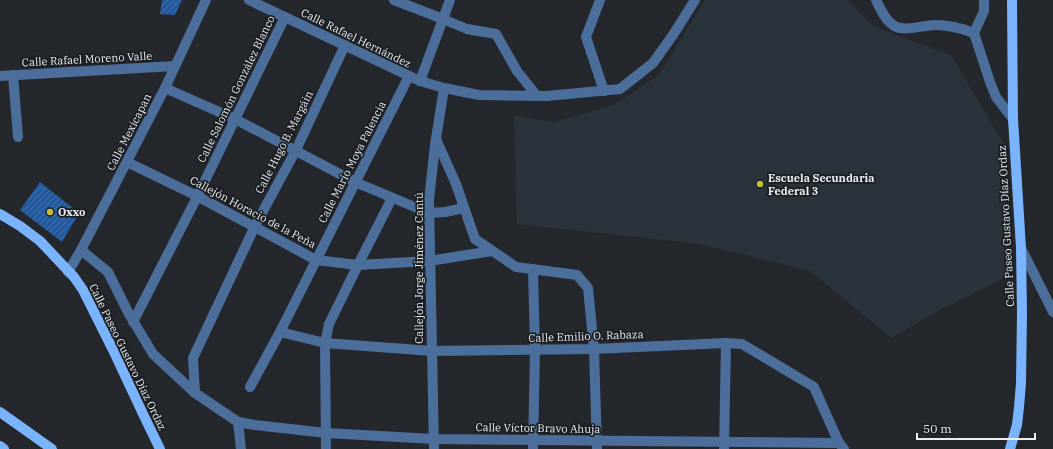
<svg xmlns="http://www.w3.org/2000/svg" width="1053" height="449" viewBox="0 0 1053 449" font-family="'IBM Plex Serif',serif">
  <defs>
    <pattern id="building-hatch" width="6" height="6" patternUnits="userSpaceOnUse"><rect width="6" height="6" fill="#245a9b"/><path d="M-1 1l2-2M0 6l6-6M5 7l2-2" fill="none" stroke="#4472a9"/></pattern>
  </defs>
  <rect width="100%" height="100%" fill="#24272c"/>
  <!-- built -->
  <polygon fill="#2a323c" points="705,0 848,0 873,26 951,55 1004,144 1007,277 940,310 891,338 810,271 699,244 517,224 514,116 555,122 615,104 659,75"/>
  <!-- building -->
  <g fill="url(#building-hatch)">
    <polygon points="162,0 182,0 175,15 160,14"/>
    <polygon points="40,182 79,213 62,242 20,210"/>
  </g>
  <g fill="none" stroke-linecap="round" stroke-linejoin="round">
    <!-- minor -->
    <g stroke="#4c6e9b" stroke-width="10">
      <polyline points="249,0 420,81 444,88 479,95 547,96 620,89 653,63 673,35 695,0"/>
      <polyline points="394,0 438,17"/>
      <polyline points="600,0 586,37 604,91"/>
      <path d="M876 0C880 8 885 20 893 25 903 33 923 25 935 25 949 25 961 28 974 33"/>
      <polyline points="984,0 984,11 974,33 990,82 996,97 1013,119"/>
      <polyline points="467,29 496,34 517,71 537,96"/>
      <polyline points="13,75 18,137"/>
      <polyline points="0,76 175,66"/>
      <polyline points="420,81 450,0"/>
      <polyline points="165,88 235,119 355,182 429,213 445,212 464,208"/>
      <polyline points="436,139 456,184 475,239 516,267 577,275 588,288 594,349 597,449"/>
      <polyline points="127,162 197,196 316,260 358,265 429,261 492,251"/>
      <polyline points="1021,248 1053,312"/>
      <polyline points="81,250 108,272 129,314 153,354 195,393 238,422 255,425 326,433 434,439 839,443"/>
      <polyline points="533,269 535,350 533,449"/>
      <polyline points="68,272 81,250 165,88 206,0"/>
      <polyline points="133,322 195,201 285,17"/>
      <polyline points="280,332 325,343 432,351 594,349 726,343 742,344 814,387 839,443 844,449"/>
      <polyline points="250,387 280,332 409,76"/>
      <polyline points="195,393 193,358 255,226 296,150 345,45"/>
      <polyline points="238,422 241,449"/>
      <polyline points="326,449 325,343 329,324 358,265 392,198"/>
      <polyline points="434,449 429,200 435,145 444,88"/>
      <polyline points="724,449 726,343"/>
    </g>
    <!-- major -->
    <g stroke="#7bb4fe" stroke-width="10">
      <polyline points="0,214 20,226 40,241 74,277 83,290 113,350 143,414 160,449"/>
      <polyline points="0,412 52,449"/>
      <polyline points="0,446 4,449"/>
      <polyline points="1010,449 1017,425 1019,407 1021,383 1022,313 1021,248 1013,119 1012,0"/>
    </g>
    <!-- minor-bridge -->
    <polyline stroke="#4c6e9b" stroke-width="10" points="438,17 467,29"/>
  </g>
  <!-- markers -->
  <g fill="#c5bc3d" stroke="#1a1e22" stroke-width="1.5">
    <circle cx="760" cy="184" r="4"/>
    <circle cx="50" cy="212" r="4"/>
  </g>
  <g text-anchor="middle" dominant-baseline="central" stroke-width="3.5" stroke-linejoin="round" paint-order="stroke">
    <!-- street labels -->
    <g font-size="11" fill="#ebeef1" stroke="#1a1e22">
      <text transform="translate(356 38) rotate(26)">Calle Rafael Hernández</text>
      <text transform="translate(87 59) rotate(-3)">Calle Rafael Moreno Valle</text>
      <text transform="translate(236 89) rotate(-64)">Calle Salomón González Blanco</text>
      <text transform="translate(129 132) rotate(-63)">Calle Mexicapan</text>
      <text transform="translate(284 142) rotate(-63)">Calle Hugo B. Margáin</text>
      <text transform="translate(352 162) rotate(-63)">Calle Mario Moya Palencia</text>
      <text transform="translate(253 212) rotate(28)">Callejón Horacio de la Peña</text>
      <text transform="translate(1006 226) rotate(-93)">Calle Paseo Gustavo Díaz Ordaz</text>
      <text transform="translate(419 268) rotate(-90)">Callejón Jorge Jiménez Cantú</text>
      <text transform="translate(586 336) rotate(-2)">Calle Emilio O. Rabaza</text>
      <text transform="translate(128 357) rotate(64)">Calle Paseo Gustavo Díaz Ordaz</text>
      <text transform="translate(538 428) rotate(1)">Calle Víctor Bravo Ahuja</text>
    </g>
    <!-- poi labels -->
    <g font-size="11" font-weight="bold" fill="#ebeef1" stroke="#1a1e22" text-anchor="start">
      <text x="768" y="178">Escuela Secundaria<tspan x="768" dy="13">Federal 3</tspan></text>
      <text x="58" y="212">Oxxo</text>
    </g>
  </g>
  <!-- scale -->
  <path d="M917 433v6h118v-6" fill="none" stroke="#ebeef1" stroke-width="2"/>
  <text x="923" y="433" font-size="12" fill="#ebeef1" stroke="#1a1e22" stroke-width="3" paint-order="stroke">50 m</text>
</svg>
